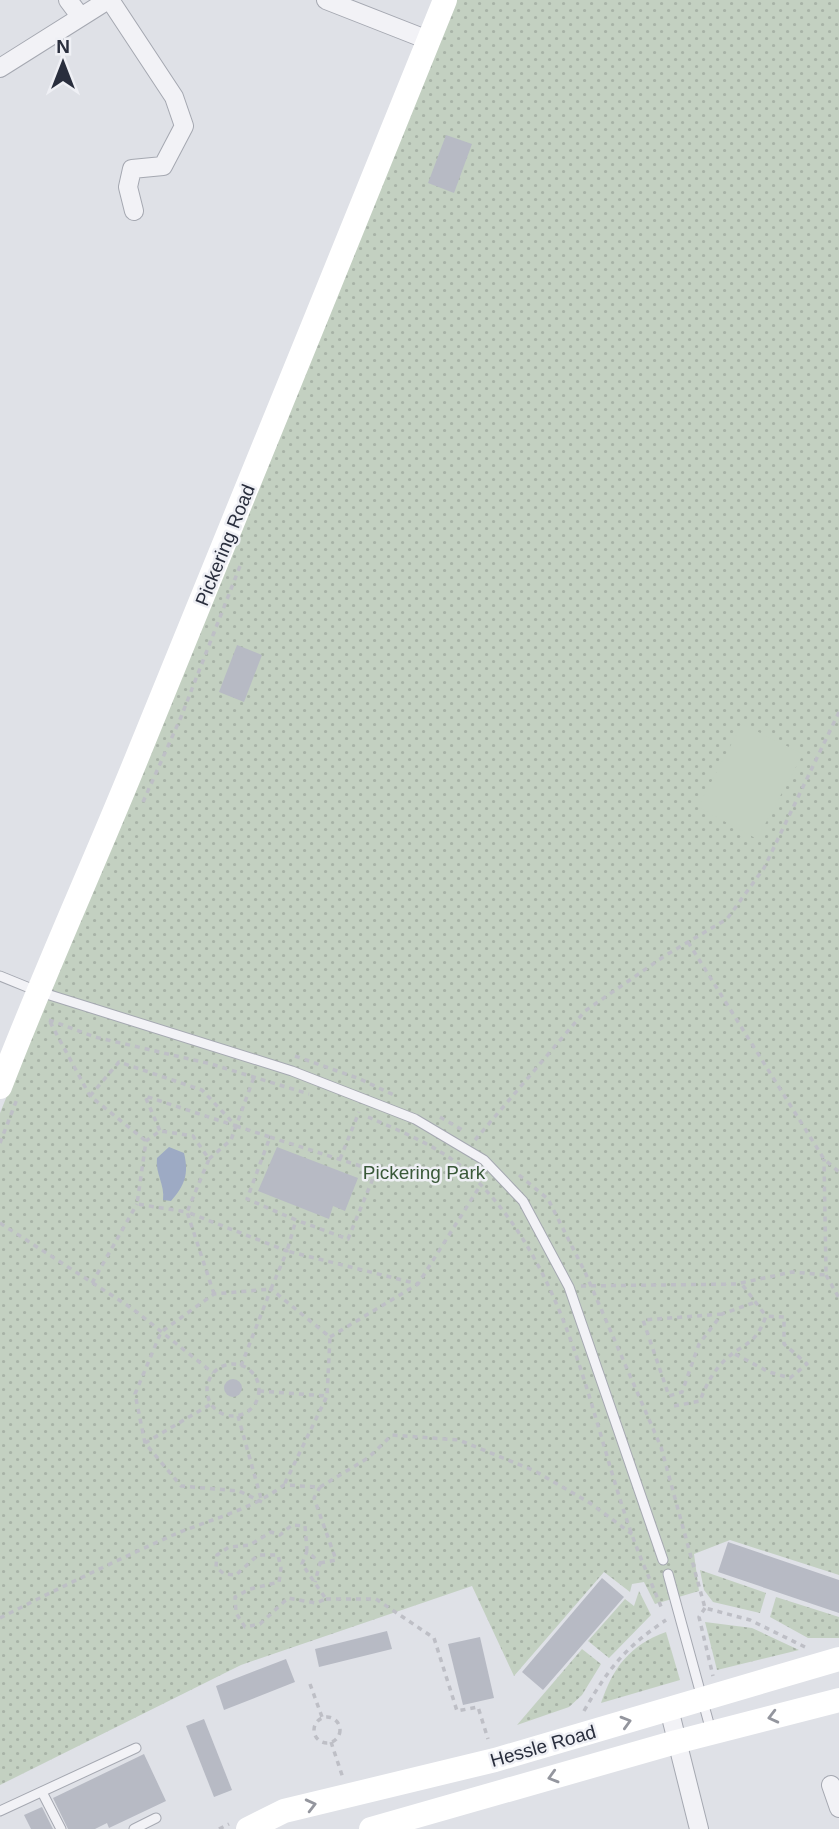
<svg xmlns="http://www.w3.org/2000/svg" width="839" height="1829" viewBox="0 0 839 1829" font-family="Arial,sans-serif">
  <defs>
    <pattern id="grass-dots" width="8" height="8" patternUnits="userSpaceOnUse" patternTransform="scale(1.75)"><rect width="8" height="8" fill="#c3d0c1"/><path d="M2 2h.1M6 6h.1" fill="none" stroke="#a8b3a7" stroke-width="1.8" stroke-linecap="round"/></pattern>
  </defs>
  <rect width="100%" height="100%" fill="#dfe1e7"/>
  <!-- grass -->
  <g fill="url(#grass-dots)">
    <polygon points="450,0 839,0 839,1575 730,1540 694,1554 699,1591 655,1604 644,1582 632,1584 630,1592 604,1572 514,1676 472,1586 241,1665 0,1785 0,1113"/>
    <polygon points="700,1570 766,1593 760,1613 713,1602 704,1590"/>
    <polygon points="639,1591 651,1615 609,1658 588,1641 625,1599 634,1606"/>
    <polygon points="776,1597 839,1617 839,1638 808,1638 770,1617"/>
    <polygon points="705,1622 752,1628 799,1650 717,1670"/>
    <path d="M666 1632 680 1680 601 1703C613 1667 630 1645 666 1632Z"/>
    <polygon points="582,1649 601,1664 582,1695 569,1707 517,1725"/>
  </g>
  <!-- garden -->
  <polygon fill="#c3d0c1" points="742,724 803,754 757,839 698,807"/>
  <!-- water -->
  <path fill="#9daac4" d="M169 1147 184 1153C189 1174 185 1185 171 1201L163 1200C165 1184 155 1174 157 1158Z"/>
  <!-- building -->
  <g fill="#b7bac4">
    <polygon points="446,135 472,144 454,193 428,183"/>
    <polygon points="237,645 262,655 244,702 219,692"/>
    <polygon points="277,1147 358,1178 345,1211 333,1206 329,1219 258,1191"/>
    <circle cx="233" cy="1388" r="9"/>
    <polygon points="728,1542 839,1580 839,1613 718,1572"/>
    <polygon points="602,1578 624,1597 543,1690 522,1672"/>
    <polygon points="387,1631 392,1649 319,1667 315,1649"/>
    <polygon points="480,1637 494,1698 463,1705 448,1644"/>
    <polygon points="286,1659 295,1682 224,1710 216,1686"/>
    <polygon points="204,1719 232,1790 214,1797 186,1726"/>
    <polygon points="144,1754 166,1801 109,1828 107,1823 95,1829 68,1829 53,1798"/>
    <polygon points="42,1807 53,1829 31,1829 24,1815"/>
  </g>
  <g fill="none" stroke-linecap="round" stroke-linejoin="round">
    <!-- lane casing -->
    <g stroke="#a5a8b1" stroke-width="11">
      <g id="lane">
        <polyline points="0,976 37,991 292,1071 415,1119 484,1160 523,1201 569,1287 663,1560"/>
        <polyline points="668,1574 711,1731"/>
        <polyline points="42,1792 61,1829"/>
        <polyline points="0,1811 136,1748"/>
        <polyline points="134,1829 156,1818"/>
      </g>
    </g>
    <!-- street casing -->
    <g stroke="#a5a8b1" stroke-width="20">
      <g id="street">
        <polyline points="68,0 80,16"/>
        <polyline points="110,0 174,97 184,126 163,166 132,169 128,187 134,211"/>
        <polyline points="326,0 428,40"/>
        <polyline points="0,68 108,0"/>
        <polyline points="669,1709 699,1829"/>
        <polyline points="831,1785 839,1808"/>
      </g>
    </g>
    <!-- path -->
    <g stroke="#bebfc6" stroke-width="3.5" stroke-dasharray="5 5" stroke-linecap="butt">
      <polyline points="143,802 181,717 240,566"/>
      <polyline points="688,942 824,1159 839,1172"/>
      <polyline points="49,1020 95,1037 211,1064 309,1094"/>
      <polyline points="50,1022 90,1096 146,1141"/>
      <polyline points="295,1056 360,1079 396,1096"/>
      <polyline points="90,1096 119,1062 202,1090 236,1126 145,1096 160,1131"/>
      <path d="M368 1117C402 1132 443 1148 470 1174 570 1269 588 1411 632 1535 641 1560 652 1584 662 1609"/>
      <polyline points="440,1117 464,1131"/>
      <polyline points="236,1126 270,1137 247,1199 296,1220 287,1251 418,1284 480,1186"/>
      <polyline points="270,1137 376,1171 348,1239 296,1220"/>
      <polyline points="475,1140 585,1011 666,955 727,919 764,868 839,712"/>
      <polyline points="0,1143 17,1099"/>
      <polyline points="209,1159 231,1140 254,1077"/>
      <polyline points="340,1159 359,1112"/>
      <polyline points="519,1175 548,1199 585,1272 661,1447 705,1608 750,1620 807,1648"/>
      <polyline points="0,1223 133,1309 213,1373"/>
      <polyline points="826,1275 839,1298"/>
      <polyline points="92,1283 137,1204"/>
      <polyline points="581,1286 736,1284 792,1272 826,1275 824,1159"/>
      <polyline points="214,1294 187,1212 137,1204 146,1141 160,1131 193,1136 209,1159 187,1212 287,1251 271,1289 214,1294 161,1332 135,1394 145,1443 181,1486 239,1491 262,1502"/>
      <polyline points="722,1314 643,1320 669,1396 682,1392 699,1344 722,1314 753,1303"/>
      <polyline points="330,1337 418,1284"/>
      <polyline points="735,1354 769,1372 790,1378 807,1364 784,1344 784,1317 766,1316"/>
      <circle cx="233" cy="1390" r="26"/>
      <polyline points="241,1366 271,1289 330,1337 327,1396"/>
      <polyline points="259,1391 327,1396 284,1485"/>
      <path d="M674 1406 700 1401C706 1385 713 1371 726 1359 745 1342 755 1346 766 1316L741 1283"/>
      <polyline points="238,1416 262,1502"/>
      <polyline points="145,1443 211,1404"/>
      <polyline points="307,1551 305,1526 292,1525 280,1535 271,1532 250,1545 229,1547 217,1555 216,1567 224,1574 236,1575 258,1555 278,1555 281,1568 279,1582 250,1589 235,1597 236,1613 245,1627 260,1624 288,1598 316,1603 326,1599 302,1564 307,1551 320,1563 315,1582"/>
      <polyline points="320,1563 336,1560 314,1498 320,1487"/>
      <polyline points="326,1599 376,1599 434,1638 457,1711 478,1707 488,1739"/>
      <polyline points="705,1608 699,1617 713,1676"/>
      <path d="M0 1618C57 1589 115 1561 173 1535 211 1519 251 1510 284 1485L320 1487 368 1458 392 1435 459 1440 535 1471 590 1503 632 1534"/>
      <polyline points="310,1684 322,1717"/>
      <path d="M584 1711C609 1667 626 1647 666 1620"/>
      <circle cx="327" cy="1730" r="13"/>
      <polyline points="331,1742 343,1778"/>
      <polyline points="219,1829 229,1824"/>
    </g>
    <!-- lane -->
    <use href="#lane" stroke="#f2f2f6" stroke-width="9"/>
    <!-- street -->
    <use href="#street" stroke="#f2f2f6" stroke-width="18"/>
    <!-- secondary -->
    <g stroke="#fff" stroke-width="24">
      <path d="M0 1087C43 975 93 866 138 755 241 503 343 252 445 0"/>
      <polyline points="248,1829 284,1811 495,1760 839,1659"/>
      <polyline points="371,1829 676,1742 839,1700"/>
    </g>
  </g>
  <!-- one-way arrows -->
  <defs><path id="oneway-chevron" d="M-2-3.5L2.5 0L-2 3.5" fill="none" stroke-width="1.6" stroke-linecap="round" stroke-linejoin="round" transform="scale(1.75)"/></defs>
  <g stroke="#94969e">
    <use href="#oneway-chevron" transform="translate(773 1717) rotate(166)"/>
    <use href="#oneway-chevron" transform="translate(626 1722) rotate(-16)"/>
    <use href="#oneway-chevron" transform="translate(553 1777) rotate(164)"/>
    <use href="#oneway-chevron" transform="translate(311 1805) rotate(-14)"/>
  </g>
  <g text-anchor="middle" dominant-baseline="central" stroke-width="5" stroke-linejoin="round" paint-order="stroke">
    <!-- street labels -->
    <g font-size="19" fill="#292e3d" stroke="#eff0f5">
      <text transform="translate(225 545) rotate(-68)">Pickering Road</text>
      <text transform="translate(543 1746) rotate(-16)">Hessle Road</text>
    </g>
    <!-- park labels -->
    <g font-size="19" fill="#395838" stroke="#eff0f5">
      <text x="424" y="1172">Pickering Park</text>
    </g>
  </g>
  <!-- north arrow -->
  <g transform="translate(63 63)" stroke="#eff0f5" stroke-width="5" paint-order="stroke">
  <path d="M0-5L12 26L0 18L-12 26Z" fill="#292e3d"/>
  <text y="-10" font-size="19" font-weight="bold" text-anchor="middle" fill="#292e3d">N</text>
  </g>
</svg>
